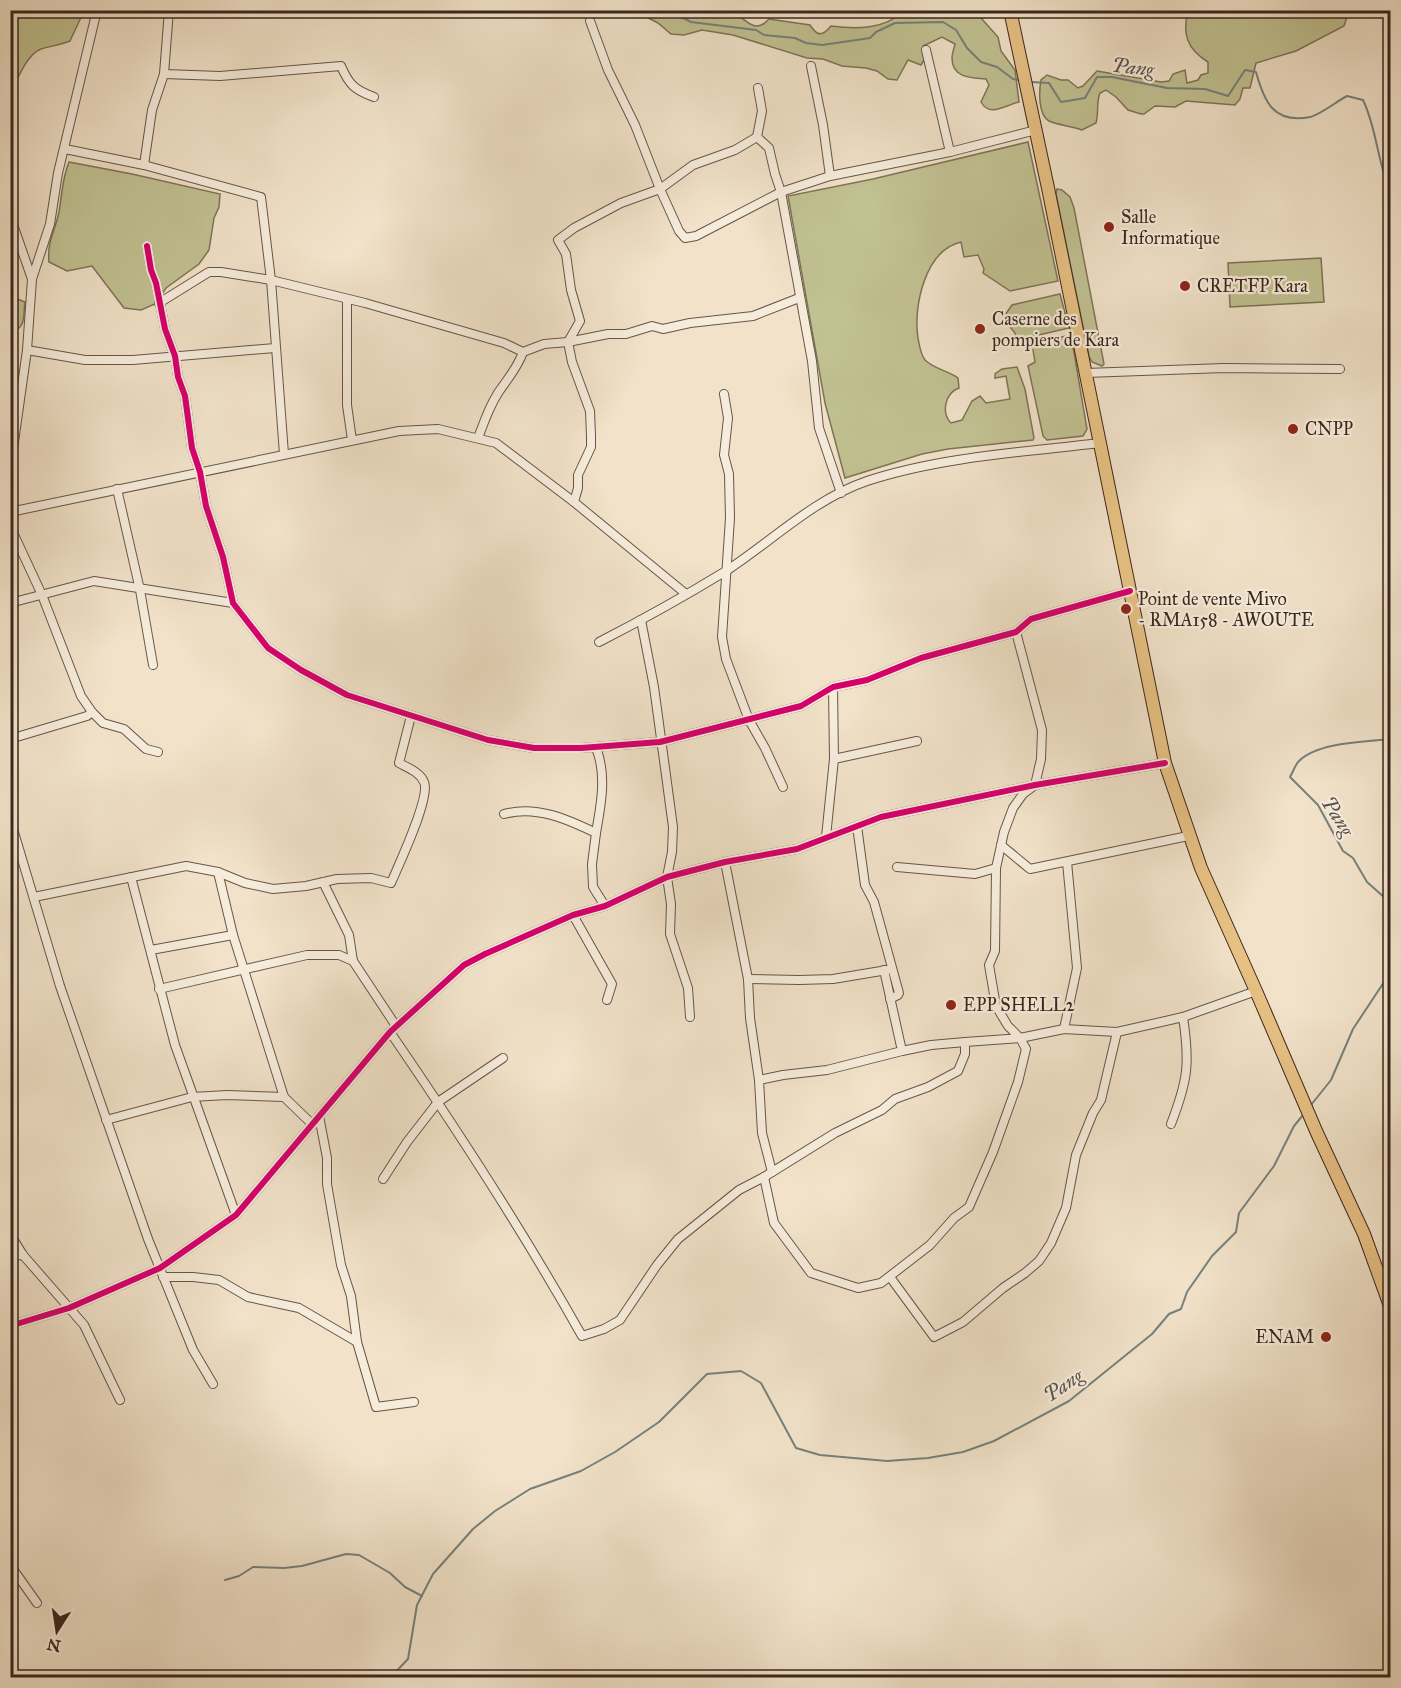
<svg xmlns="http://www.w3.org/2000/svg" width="1401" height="1688" viewBox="0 0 1401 1688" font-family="'IM FELL Great Primer',serif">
  <rect width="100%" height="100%" fill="#f1e2c9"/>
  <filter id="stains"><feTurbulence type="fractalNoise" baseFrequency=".00333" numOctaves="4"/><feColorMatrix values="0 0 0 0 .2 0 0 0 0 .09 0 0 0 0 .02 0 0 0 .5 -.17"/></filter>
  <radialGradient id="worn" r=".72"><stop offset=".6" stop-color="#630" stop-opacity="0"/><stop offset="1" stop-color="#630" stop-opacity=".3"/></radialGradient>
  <!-- green -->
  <g fill="#c1c192" stroke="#7e7457" stroke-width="1.5">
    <path d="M11 10 88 11 83 13 70 41C60 45 51 46 41 49 27 54 17 80 11 93Z"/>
    <path d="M635 11H699V13C710 20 723 11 736 15 743 17 749 26 756 26 762 26 765 23 769 19L810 25C817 36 822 37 831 26 855 29 885 30 903 11H918L920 14 939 11H976L981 18 998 37 1001 51 1015 70 1019 102C1005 105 990 118 981 102L989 85 986 79C971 78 952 78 952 58 952 54 954 48 955 44L942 37 923 46 924 60 921 65 908 60 897 80 888 79 877 71 866 68 842 66 823 59 807 58 733 35 702 30 684 35 671 34 658 23Z"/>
    <path d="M1188 11H1349L1344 26 1296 51 1256 63 1250 88H1243L1240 99 1235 105 1186 101 1175 107 1155 106 1144 114H1141L1128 110 1116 97 1106 90 1100 93C1096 103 1099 112 1096 123L1082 130C1072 126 1057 125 1049 121 1038 115 1039 91 1041 80L1047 75 1061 80H1068L1078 88 1083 86 1097 71 1161 82 1169 81 1173 74 1185 70 1187 83 1198 80 1201 75 1208 73V62C1187 49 1182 34 1188 11Z"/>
    <path d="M1028 142 1058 281 1010 291 983 273 984 269 978 255 964 257 961 242C925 250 913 307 918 338 919 344 921 355 925 360 934 369 949 371 958 378L959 388C945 393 941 413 951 423L962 420 972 401 980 396 986 403 1010 399 1006 376 995 378V374L1002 369 1017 367 1025 389 1034 438 1033 440 948 449 922 454 845 478 825 403 788 196 873 179Z"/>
    <path d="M69 162 132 174 220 194 219 207 214 218 209 250 199 264 166 288 155 304 141 310 124 308 92 266 67 271 49 262C47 240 55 232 59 212 62 195 62 179 69 162Z"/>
    <polygon points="1057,189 1062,190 1070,197 1074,208 1104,364 1102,366 1092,362 1089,356 1056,194"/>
    <polygon points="1321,258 1324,302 1230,307 1228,263"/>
    <polygon points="1060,294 1069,328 1017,340 1015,333 1003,318 1012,305"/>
    <path d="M10 296 25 302C23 313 27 329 11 332Z"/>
    <polygon points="1071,335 1087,429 1083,436 1047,440 1043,436 1028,366 1035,362 1033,350 1027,351 1026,345"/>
  </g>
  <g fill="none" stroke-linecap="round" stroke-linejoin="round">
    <!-- stream -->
    <g stroke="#75817c" stroke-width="2">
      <polyline points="667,10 691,22 756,30 764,35 795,38 806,43 822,45 870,38 876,32 895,23 943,22 956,30 967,48 981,62 997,67 1013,79 1019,80"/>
      <path d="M1031 82 1049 83 1061 102 1085 98 1097 77H1112L1167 88 1205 89 1228 96 1245 70 1256 72C1264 101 1273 124 1310 117 1320 115 1337 101 1347 96L1363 100C1377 129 1377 161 1390 191"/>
      <polyline points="1390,634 1390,641"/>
      <path d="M1390 739C1366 742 1318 742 1299 761 1295 765 1293 772 1290 777L1318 805 1343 851 1353 858 1367 882 1385 898 1390 897"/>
      <polyline points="1311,1105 1331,1080 1353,1029 1390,973"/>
      <polyline points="225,1580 239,1576 253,1567 284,1568 302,1566 346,1554 359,1555 390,1573 405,1587 422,1596"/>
      <polyline points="390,1678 408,1659 417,1605 433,1574 473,1529 495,1511 530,1489 581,1471 615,1452 659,1422 707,1374 741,1371 761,1383 796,1448 820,1455 887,1461 928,1458 963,1452 994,1441 1069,1401 1152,1334 1169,1314 1181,1309 1187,1292 1212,1256 1236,1232 1239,1213 1274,1166 1294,1126 1303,1115"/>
    </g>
    <!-- minor casing -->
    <g stroke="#685547" stroke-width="10">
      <g id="minor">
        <polyline points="590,21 608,70 635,125 660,189 679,231 685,238 696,236 781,192 830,176 950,152 1036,130"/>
        <polyline points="926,50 950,152"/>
        <polyline points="811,66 823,125 830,176"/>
        <path d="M164 74 220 76 341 66C349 85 355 90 374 97"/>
        <polyline points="757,137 769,148 775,174 781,192 812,361 819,428 841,493"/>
        <polyline points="757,137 762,111 758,88"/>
        <polyline points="65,149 144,165 261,197 271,280 284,454"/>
        <polyline points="144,165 152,110 164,74 169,10"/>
        <polyline points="10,216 32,279"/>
        <polyline points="147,246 151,270 156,283 165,329 175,356 178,377 185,396 192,448 200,472 206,506 223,557 233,603 268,648 301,670 347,695 488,740 534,748 581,748 660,742 801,706 833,687 867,680 921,658 1016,632 1031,619 1130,591"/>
        <polyline points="347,300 347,405 352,440"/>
        <polyline points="159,303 209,272 221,272 271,280 365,303 504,343 523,352 544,344 568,342 608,334 626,334 652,326 663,329 690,323 753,316 799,298"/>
        <polyline points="27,350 85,360 133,360 275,348"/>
        <polyline points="1086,373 1224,368 1340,369"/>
        <polyline points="724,394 728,418 724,455 729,474 730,518 722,637 726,659 749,720 765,748 783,787"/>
        <path d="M478 438C484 422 489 407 498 393 508 378 517 369 523 352"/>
        <polyline points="10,470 27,350 32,279 50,224 58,173 97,10"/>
        <polyline points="117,489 140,590 153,665"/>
        <polyline points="574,502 578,488 578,475 591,447 591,436 590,411 572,362 568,342 580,321 571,290 566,254 558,240 574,228 621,203 660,189 693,165 735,150 757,137"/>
        <polyline points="10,512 399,431 438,429 496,443 574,502 686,594"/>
        <polyline points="10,526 42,595 81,696 92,712 103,723 124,729 146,749 158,752"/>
        <polyline points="10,603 94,581 233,603"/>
        <polyline points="641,620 654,687 673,827 672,852 667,877 671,904 670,934 688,988 690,1017"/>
        <path d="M599 642C642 620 685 596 726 571 772 541 814 499 867 481 940 457 1024 452 1100 443"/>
        <polyline points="10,739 87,716 92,712"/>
        <path d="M596 748C607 774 601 805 596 833"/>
        <polyline points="834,759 917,741"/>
        <path d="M504 814C536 805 567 819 596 833L592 864 593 887 605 906"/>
        <polyline points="10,819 60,986 148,1239 193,1350 213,1384"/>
        <polyline points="857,826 865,885 874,902 899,993 898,995 890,999"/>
        <polyline points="826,837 834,759 833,687"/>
        <polyline points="1001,845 1030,869 1188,836"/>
        <polyline points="725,862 748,979 750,1018 759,1080"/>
        <polyline points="897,867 975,874 996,868"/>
        <polyline points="218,872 233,935 284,1097 312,1124"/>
        <polyline points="131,877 175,1045 236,1215"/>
        <polyline points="323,882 349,935 353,961"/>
        <path d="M34 897 186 866 218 872 245 883 273 889 306 886 337 879 371 878 391 883C399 864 431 797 424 782 420 772 408 768 399 763L411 716"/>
        <polyline points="573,915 612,984 607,1000"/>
        <polyline points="151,950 233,935"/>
        <polyline points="748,979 799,980 833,979 887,970"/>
        <polyline points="159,989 307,955 339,955 353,961 396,1026"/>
        <polyline points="1064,1029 1077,968 1067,862"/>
        <path d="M390 1032C458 1131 523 1231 582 1336L604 1329 620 1320 657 1265 678 1239 739 1190 764 1177 835 1133 882 1110 895 1099 928 1087 958 1071 965 1054V1042L1020 1038 1064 1029 1117 1032 1183 1017 1256 991"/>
        <polyline points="902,1051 931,1045 965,1042"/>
        <polyline points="319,1116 327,1158 327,1184 341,1265 351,1296 357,1342 376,1407 414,1402"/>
        <polyline points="106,1120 192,1097 227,1095 284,1097"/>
        <path d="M1171 1124C1188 1080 1190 1063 1183 1017"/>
        <polyline points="772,1172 762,1133 759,1080 783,1075 827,1070 902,1051 884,970"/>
        <polyline points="764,1177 774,1223 811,1273 858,1288 881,1283 930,1245 954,1218 969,1207 993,1152 1018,1082 1026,1049 1020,1038 1008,1026 996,1006 989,965 995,951 996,868 1004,832 1013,808 1023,794 1035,785 1041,759 1042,730 1016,632"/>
        <polyline points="383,1179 407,1142 438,1102 503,1058"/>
        <polyline points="10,1234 23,1255 84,1325 120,1400"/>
        <polyline points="10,1256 23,1255"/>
        <polyline points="163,1277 193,1277 219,1280 248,1297 299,1308 357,1342"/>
        <polyline points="890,1277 934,1337 963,1322 1003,1288 1025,1273 1039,1261 1051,1243 1066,1208 1076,1155 1093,1113 1101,1100 1117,1032"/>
        <polyline points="10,1326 69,1308 160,1268 236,1215 390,1032 464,965 485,954 573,915 605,906 667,877 725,862 797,849 881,817 1035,785 1165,763"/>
        <polyline points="10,1565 37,1603"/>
      </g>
    </g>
    <!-- trunk casing -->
    <g stroke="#3b261c" stroke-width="14">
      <polyline id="trunk" points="1010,10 1048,188 1165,763 1201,868 1256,991 1317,1133 1364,1234 1390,1306"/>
    </g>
    <!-- minor -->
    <use href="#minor" stroke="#f6ecdc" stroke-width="8"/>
    <!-- trunk -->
    <use href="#trunk" stroke="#e8c184" stroke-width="12"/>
    <!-- cycleway casing -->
    <g stroke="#f6ecdc" stroke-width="10">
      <g id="cycleway">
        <polyline points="147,246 151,270 156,283 165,329 175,356 178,377 185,396 192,448 200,472 206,506 223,557 233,603 268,648 301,670 347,695 488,740 534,748 581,748 660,742 801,706 833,687 867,680 921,658 1016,632 1031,619 1130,591"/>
        <polyline points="10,1326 69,1308 160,1268 236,1215 390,1032 464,965 485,954 573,915 605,906 667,877 725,862 797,849 881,817 1035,785 1165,763"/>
      </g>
    </g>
    <!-- cycleway -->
    <use href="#cycleway" stroke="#d6006c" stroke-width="6"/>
  </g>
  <!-- markers -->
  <g fill="#8f2418" stroke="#f6ecdc" stroke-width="2">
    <circle cx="1109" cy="227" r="6"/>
    <circle cx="1185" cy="286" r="6"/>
    <circle cx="980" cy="329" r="6"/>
    <circle cx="1293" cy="429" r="6"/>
    <circle cx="1126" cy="609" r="6"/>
    <circle cx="951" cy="1005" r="6"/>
    <circle cx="1326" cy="1337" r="6"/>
  </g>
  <g text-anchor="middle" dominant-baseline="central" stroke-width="4.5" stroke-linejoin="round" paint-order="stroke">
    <!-- poi labels -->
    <g font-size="18" fill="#3b261c" stroke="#f6ecdc" text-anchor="start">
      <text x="1121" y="217">Salle<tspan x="1121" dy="21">Informatique</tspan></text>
      <text x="1197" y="286">CRETFP Kara</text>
      <text x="992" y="319">Caserne des<tspan x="992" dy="21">pompiers de Kara</tspan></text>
      <text x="1305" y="429">CNPP</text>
      <text x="1138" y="599">Point de vente Mivo<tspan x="1138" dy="21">- RMA158 - AWOUTE</tspan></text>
      <text x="963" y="1005">EPP SHELL2</text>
      <text x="1314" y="1337" text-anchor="end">ENAM</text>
    </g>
    <!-- water labels -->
    <g font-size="20" font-style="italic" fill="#58534c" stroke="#f6ecdc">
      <text transform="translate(1133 67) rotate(7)">Pang</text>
      <text transform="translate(1338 816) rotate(58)">Pang</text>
      <text transform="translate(1063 1385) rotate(-34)">Pang</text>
    </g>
  </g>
  <!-- margin -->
  <rect width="1401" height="1688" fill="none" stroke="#f1e2c9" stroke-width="36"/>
  <rect x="12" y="12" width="1377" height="1664" fill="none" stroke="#3b261c" stroke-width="3"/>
  <rect x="18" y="18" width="1365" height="1652" fill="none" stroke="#3b261c" stroke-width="1.5"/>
  <!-- north arrow -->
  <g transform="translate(57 1631) rotate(192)" stroke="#f6ecdc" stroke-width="4.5" paint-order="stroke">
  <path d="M0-4.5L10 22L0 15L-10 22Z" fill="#3b261c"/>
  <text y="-9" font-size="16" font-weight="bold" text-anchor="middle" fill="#3b261c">N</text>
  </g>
  <rect width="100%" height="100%" filter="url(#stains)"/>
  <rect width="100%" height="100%" fill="url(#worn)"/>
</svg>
